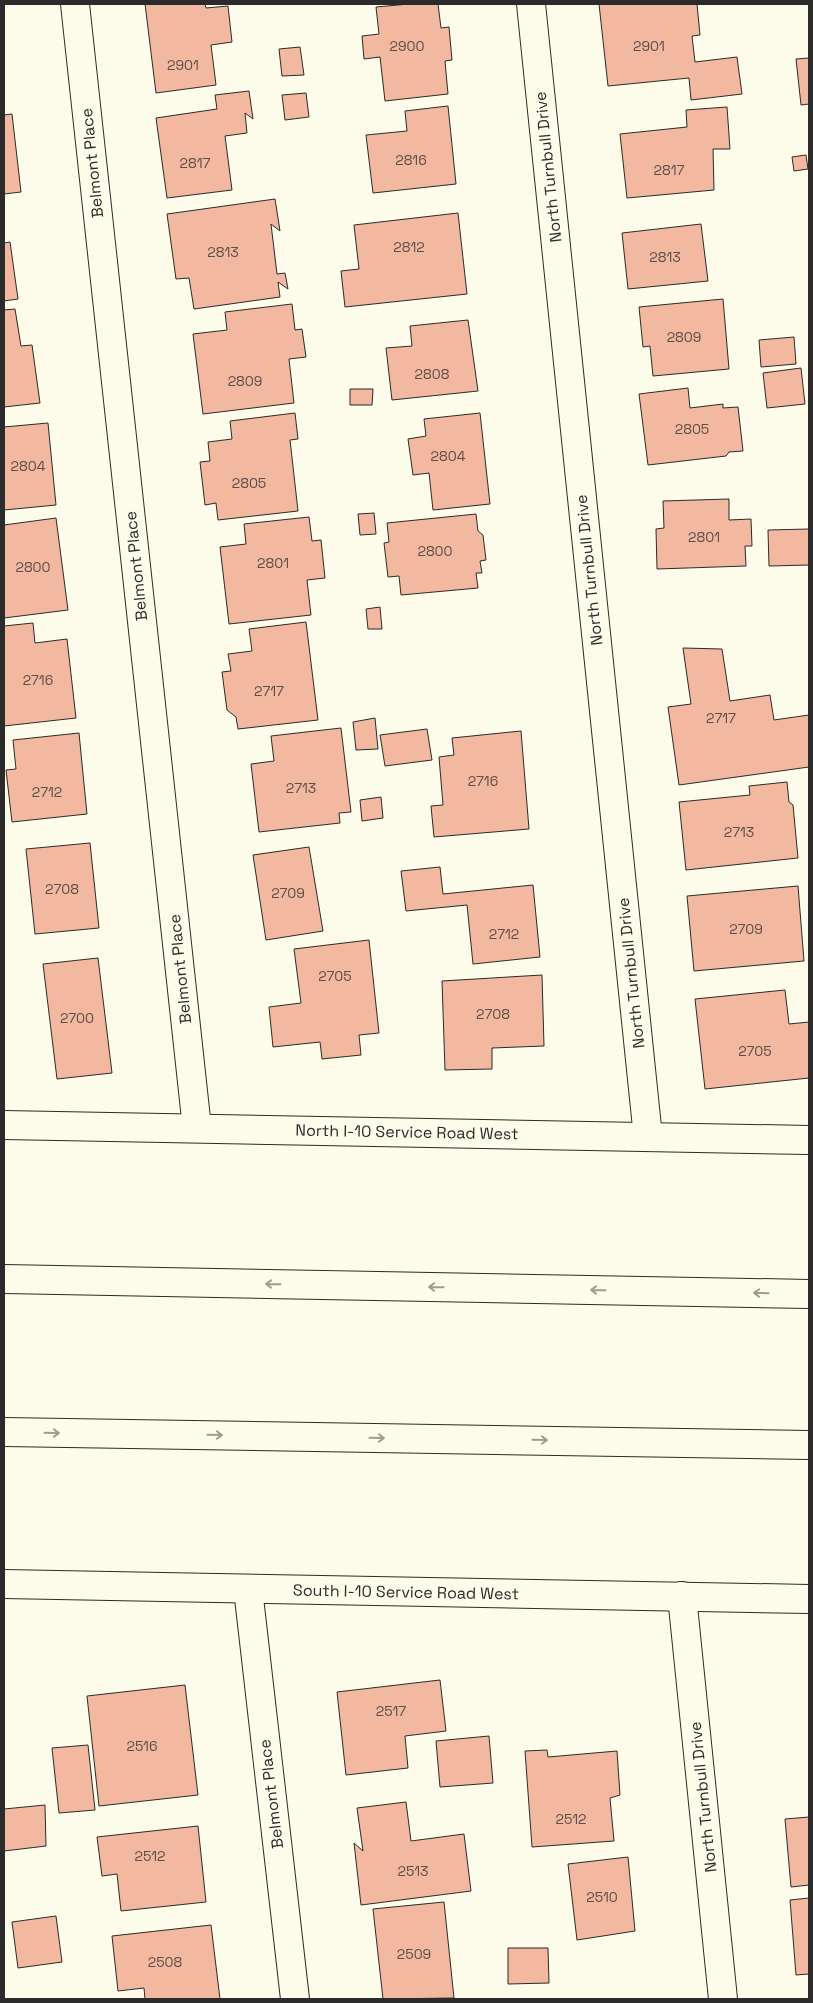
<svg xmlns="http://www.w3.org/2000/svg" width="813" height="2003" viewBox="0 0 813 2003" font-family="'Space Grotesk',sans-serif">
  <rect width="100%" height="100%" fill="#fdfbea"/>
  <!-- building -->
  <g fill="#f2b8a0" stroke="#2b2b2b">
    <polygon points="145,4 205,4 206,8 228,6 232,42 211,45 216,85 156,93"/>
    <polygon points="409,4 438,4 441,28 449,27 452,60 445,61 448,94 385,101 380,57 364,59 362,36 379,34 376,7"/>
    <polygon points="599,4 697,4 700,35 692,36 695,62 737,57 742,94 691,100 689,78 608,86"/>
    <polygon points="300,47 304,75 282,76 279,49"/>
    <polygon points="809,58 809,104 801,105 796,59"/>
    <polygon points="249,91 253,119 245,113 247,133 225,136 232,190 167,198 156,118 217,109 215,95"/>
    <polygon points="306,93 309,117 285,120 282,95"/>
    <polygon points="448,106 456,184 373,193 366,135 407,131 405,111"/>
    <polygon points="727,107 730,149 713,149 714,190 627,198 620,134 687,127 686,110"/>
    <polygon points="12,114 21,192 4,194 4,115"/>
    <polygon points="806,155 808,169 794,171 792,157"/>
    <polygon points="275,199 280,231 271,224 277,274 285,273 288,289 278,282 280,297 194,309 189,278 176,279 167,214"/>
    <polygon points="458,213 467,294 345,307 341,271 359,269 354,225"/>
    <polygon points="701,224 708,281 628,289 622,233"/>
    <polygon points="10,242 18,299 4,301 4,243"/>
    <polygon points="723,299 729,369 653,376 650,346 643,347 639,307"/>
    <polygon points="292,304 295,330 302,329 306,357 289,359 294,403 203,414 193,334 227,330 225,312"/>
    <polygon points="15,309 21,346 32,345 40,403 4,407 4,310"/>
    <polygon points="468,320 478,391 392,400 386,348 412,346 410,326"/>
    <polygon points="794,337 796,364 761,367 759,340"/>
    <polygon points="801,368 805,404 767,408 763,373"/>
    <polygon points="688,388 690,408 723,404 723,408 738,407 743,451 729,452 726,456 648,465 639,394"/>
    <polygon points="350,389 373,389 372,405 350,405"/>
    <polygon points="295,413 298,439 290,440 298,511 218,520 216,503 205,505 200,462 210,461 208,442 232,439 230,421"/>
    <polygon points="480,413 490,504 433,510 429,473 413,475 408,439 426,436 424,419"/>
    <polygon points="48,423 56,505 4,510 4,427"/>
    <polygon points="729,499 729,520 751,519 752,546 745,546 746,566 657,569 656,529 664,528 663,501"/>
    <polygon points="374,513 376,534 360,535 358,514"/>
    <polygon points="476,514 478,531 483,535 486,560 480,561 482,573 476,573 478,588 401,595 399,576 388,577 384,543 389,542 387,523"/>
    <polygon points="309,517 312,541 321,540 325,578 307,580 311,615 229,624 220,547 246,544 244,524"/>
    <polygon points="56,518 68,610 4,618 4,525"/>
    <polygon points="809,529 809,565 769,566 768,530"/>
    <polygon points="380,607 382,629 368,629 366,609"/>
    <polygon points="306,622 318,720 238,729 236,717 227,710 222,672 231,671 228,654 252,651 249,629"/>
    <polygon points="33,623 35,643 67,639 76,718 4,726 4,626"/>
    <polygon points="683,648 722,649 730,701 770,695 774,720 809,715 809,767 679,785 668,707 691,704"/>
    <polygon points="375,718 378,749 356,750 353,722"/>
    <polygon points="341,728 351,812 339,813 340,823 259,832 251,764 274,761 271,736"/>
    <polygon points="427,729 432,760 385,766 380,735"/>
    <polygon points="521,731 529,829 434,837 431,806 443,805 439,757 454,755 452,738"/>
    <polygon points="79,733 87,814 12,822 6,770 16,769 13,740"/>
    <polygon points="787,782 789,802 793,805 798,858 686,870 679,802 750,795 749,786"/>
    <polygon points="381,797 383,818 362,821 360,800"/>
    <polygon points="90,843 99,928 35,934 26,849"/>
    <polygon points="309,847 323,931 266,940 253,855"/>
    <polygon points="440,867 443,894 533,885 540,957 473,964 467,905 406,911 401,871"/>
    <polygon points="798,886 804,961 694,971 687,896"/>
    <polygon points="369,940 379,1033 359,1035 361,1055 322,1059 320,1042 273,1047 269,1007 301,1003 294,949"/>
    <polygon points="98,958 112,1073 57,1079 43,964"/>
    <polygon points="542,975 544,1046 492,1048 492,1069 445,1070 442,981"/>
    <polygon points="785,990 789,1024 809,1022 809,1078 705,1089 695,999"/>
    <polygon points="440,1680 446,1731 405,1736 408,1768 346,1775 337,1692"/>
    <polygon points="185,1685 198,1795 99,1806 87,1696"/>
    <polygon points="489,1736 493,1783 440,1787 436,1741"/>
    <polygon points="88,1745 95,1810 59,1813 52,1748"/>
    <polygon points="547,1750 548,1757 617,1751 620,1795 610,1798 614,1841 532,1847 525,1751"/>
    <polygon points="406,1802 411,1841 464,1834 471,1891 361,1905 354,1843 363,1851 357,1808"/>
    <polygon points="45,1805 46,1846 4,1851 4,1809"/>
    <polygon points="809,1817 809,1885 791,1887 785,1819"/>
    <polygon points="198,1826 206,1902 121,1911 117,1874 102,1876 97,1837"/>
    <polygon points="628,1857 635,1931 577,1940 568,1864"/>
    <polygon points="809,1898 809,1974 796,1975 790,1900"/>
    <polygon points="444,1902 454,1998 383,1999 373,1909"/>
    <polygon points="56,1916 62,1962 18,1968 12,1922"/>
    <polygon points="211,1925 220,1999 145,1999 144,1988 118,1991 112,1936"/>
    <polygon points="508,1948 548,1948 549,1983 508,1984"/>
  </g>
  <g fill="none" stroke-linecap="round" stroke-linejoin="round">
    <!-- minor casing -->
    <g stroke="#2b2b2b" stroke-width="30">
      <g id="minor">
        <polyline points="75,4 197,1128"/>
        <polyline points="531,4 648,1137"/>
        <polyline points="248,1589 295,1999"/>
        <polyline points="682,1596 723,1999"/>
      </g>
    </g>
    <!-- tertiary casing -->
    <g stroke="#2b2b2b" stroke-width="30">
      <g id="tertiary">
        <polyline points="4,1125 809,1140"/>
        <polyline points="4,1584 809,1599"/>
      </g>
    </g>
    <!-- motorway casing -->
    <g stroke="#2b2b2b" stroke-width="30">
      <g id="motorway">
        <polyline points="4,1279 809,1294"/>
        <polyline points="4,1432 809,1445"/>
      </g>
    </g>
    <!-- minor -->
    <use href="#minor" stroke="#fdfbea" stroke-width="28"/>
    <!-- tertiary -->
    <use href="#tertiary" stroke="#fdfbea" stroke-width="28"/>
    <!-- motorway -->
    <use href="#motorway" stroke="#fdfbea" stroke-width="28"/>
  </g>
  <!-- one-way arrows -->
  <defs><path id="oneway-shaft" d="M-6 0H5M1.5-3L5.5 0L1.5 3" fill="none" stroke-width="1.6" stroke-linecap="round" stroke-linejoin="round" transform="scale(1.25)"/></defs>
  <g stroke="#9e9d94">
    <use href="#oneway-shaft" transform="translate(273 1284) rotate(-179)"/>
    <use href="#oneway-shaft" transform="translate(436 1287) rotate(-179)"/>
    <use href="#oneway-shaft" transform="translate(598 1290) rotate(-179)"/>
    <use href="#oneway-shaft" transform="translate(761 1293) rotate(-179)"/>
    <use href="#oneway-shaft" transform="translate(52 1433) rotate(1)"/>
    <use href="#oneway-shaft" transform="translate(215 1435) rotate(1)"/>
    <use href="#oneway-shaft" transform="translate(377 1438) rotate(1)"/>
    <use href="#oneway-shaft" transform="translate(540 1440) rotate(1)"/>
  </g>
  <g text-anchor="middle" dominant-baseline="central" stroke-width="4" stroke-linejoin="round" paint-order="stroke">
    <!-- number labels -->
    <g font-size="14" fill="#5d4e48">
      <text x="407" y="46">2900</text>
      <text x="649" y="46">2901</text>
      <text x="183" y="65">2901</text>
      <text x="411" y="160">2816</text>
      <text x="195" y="163">2817</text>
      <text x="669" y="170">2817</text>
      <text x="409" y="247">2812</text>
      <text x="223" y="252">2813</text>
      <text x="665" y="257">2813</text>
      <text x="684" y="337">2809</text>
      <text x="432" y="374">2808</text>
      <text x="245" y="381">2809</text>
      <text x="692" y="429">2805</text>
      <text x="448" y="456">2804</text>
      <text x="28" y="466">2804</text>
      <text x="249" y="483">2805</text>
      <text x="704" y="537">2801</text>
      <text x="435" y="551">2800</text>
      <text x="273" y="563">2801</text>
      <text x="33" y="567">2800</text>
      <text x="38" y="680">2716</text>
      <text x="269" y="691">2717</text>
      <text x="721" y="718">2717</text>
      <text x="483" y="781">2716</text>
      <text x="301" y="788">2713</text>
      <text x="47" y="792">2712</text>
      <text x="739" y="832">2713</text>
      <text x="62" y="889">2708</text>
      <text x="288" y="893">2709</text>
      <text x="746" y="929">2709</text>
      <text x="504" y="934">2712</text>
      <text x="335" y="976">2705</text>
      <text x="493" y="1014">2708</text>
      <text x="77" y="1018">2700</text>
      <text x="755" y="1051">2705</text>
      <text x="391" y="1711">2517</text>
      <text x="142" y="1746">2516</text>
      <text x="571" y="1819">2512</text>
      <text x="150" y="1856">2512</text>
      <text x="413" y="1871">2513</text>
      <text x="602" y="1897">2510</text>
      <text x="414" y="1954">2509</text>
      <text x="165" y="1962">2508</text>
    </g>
    <!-- street labels -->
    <g font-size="16" fill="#2b2b2b" stroke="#fdfbea">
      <text transform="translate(92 163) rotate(-96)">Belmont Place</text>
      <text transform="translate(548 167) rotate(-96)">North Turnbull Drive</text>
      <text transform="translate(136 566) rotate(-96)">Belmont Place</text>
      <text transform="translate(589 570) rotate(-96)">North Turnbull Drive</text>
      <text transform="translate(180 969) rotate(-96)">Belmont Place</text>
      <text transform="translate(631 973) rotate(-96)">North Turnbull Drive</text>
      <text transform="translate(407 1132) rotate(1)">North I-10 Service Road West</text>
      <text transform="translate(406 1592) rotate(1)">South I-10 Service Road West</text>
      <text transform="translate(271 1794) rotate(-97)">Belmont Place</text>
      <text transform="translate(703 1797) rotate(-96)">North Turnbull Drive</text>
    </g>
  </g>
  <!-- border -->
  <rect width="813" height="2003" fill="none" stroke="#2b2b2b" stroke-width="10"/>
</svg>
